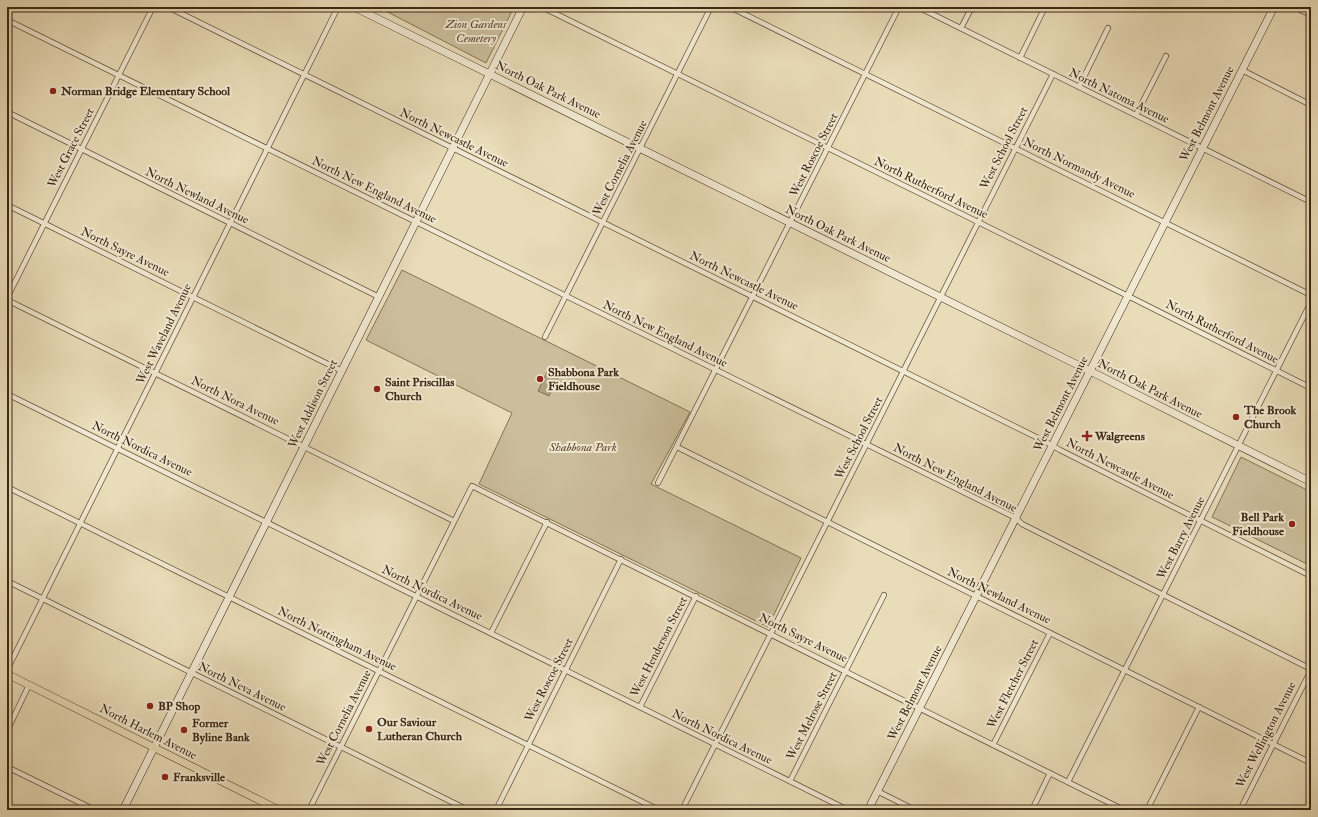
<svg xmlns="http://www.w3.org/2000/svg" width="1318" height="817" viewBox="0 0 1318 817" font-family="'IM FELL Double Pica',serif">
  <rect width="100%" height="100%" fill="#e9dcb8"/>
  <filter id="stains"><feTurbulence type="fractalNoise" baseFrequency=".005" numOctaves="4"/><feColorMatrix values="0 0 0 0 .2 0 0 0 0 .09 0 0 0 0 .02 0 0 0 .5 -.17"/></filter>
  <radialGradient id="worn" r=".72"><stop offset=".6" stop-color="#630" stop-opacity="0"/><stop offset="1" stop-color="#630" stop-opacity=".3"/></radialGradient>
  <!-- green -->
  <g fill="#ccbe9c" stroke="#847458">
    <polygon points="378,7 514,7 486,63"/>
    <polygon points="402,270 690,412 651,484 801,558 768,627 479,484 512,413 366,340"/>
    <polygon points="1241,457 1311,492 1311,566 1212,517"/>
  </g>
  <!-- water -->
  <polygon fill="#af9f81" stroke="#817056" points="547,372 558,378 549,396 538,391"/>
  <g fill="none" stroke-linecap="round" stroke-linejoin="round">
    <!-- street casing -->
    <g stroke="#68563e" stroke-width="6">
      <g id="street">
        <polyline points="168,7 1044,441 1060,450 1311,576"/>
        <polyline points="542,7 1128,296 1311,388"/>
        <polyline points="730,7 1311,295"/>
        <polyline points="918,7 1311,202"/>
        <polyline points="1294,7 1311,15"/>
        <polyline points="7,20 1016,518 1022,524 1311,669"/>
        <polyline points="961,28 972,7"/>
        <polyline points="1020,58 1045,7"/>
        <polyline points="1242,70 1311,105"/>
        <polyline points="1079,87 1108,28"/>
        <polyline points="7,112 379,297"/>
        <polyline points="1136,115 1166,56"/>
        <polyline points="7,205 342,371"/>
        <polyline points="7,298 153,7"/>
        <polyline points="7,300 454,521"/>
        <polyline points="545,337 711,7"/>
        <polyline points="7,394 848,810"/>
        <polyline points="677,447 1311,763"/>
        <polyline points="658,483 899,7"/>
        <polyline points="7,487 659,810"/>
        <polyline points="7,581 468,810"/>
        <polyline points="491,633 547,522"/>
        <polyline points="7,670 338,7"/>
        <polyline points="640,707 696,596"/>
        <polyline points="7,731 29,685"/>
        <polyline points="993,745 1050,633"/>
        <polyline points="7,767 95,810"/>
        <polyline points="790,781 884,595"/>
        <polyline points="1068,782 1311,302"/>
        <polyline points="877,791 915,810"/>
        <polyline points="309,810 472,486 1124,810"/>
        <polyline points="496,810 621,559"/>
        <polyline points="682,810 1053,74"/>
        <polyline points="1032,810 1050,773"/>
        <polyline points="1147,810 1199,707"/>
        <polyline points="1240,810 1311,670"/>
      </g>
    </g>
    <!-- secondary casing -->
    <g stroke="#3d2915" stroke-width="8">
      <g id="secondary">
        <polyline points="354,7 1090,371 1311,482"/>
        <polyline points="123,810 523,7"/>
        <polyline points="868,810 1274,7"/>
      </g>
    </g>
    <!-- primary casing -->
    <g stroke="#3d2915" stroke-width="8">
      <polyline id="primary" points="7,674 279,810"/>
    </g>
    <!-- street -->
    <use href="#street" stroke="#f1e8d1" stroke-width="4.5"/>
    <!-- secondary -->
    <use href="#secondary" stroke="#f1e8d1" stroke-width="7"/>
    <!-- primary -->
    <use href="#primary" stroke="#e9dcb8" stroke-width="7"/>
  </g>
  <!-- markers -->
  <g fill="#8f2418" stroke="#f1e8d1" stroke-width="1.5">
    <circle cx="53" cy="91" r="4"/>
    <circle cx="540" cy="379" r="4"/>
    <circle cx="377" cy="389" r="4"/>
    <circle cx="1236" cy="417" r="4"/>
    <path d="M1085 430h4v4h4v4h-4v4h-4v-4h-4v-4h4z"/>
    <circle cx="1292" cy="524" r="4"/>
    <circle cx="150" cy="706" r="4"/>
    <circle cx="369" cy="729" r="4"/>
    <circle cx="184" cy="730" r="4"/>
    <circle cx="165" cy="777" r="4"/>
  </g>
  <g text-anchor="middle" dominant-baseline="central" stroke-width="4" stroke-linejoin="round" paint-order="stroke">
    <!-- park labels -->
    <g font-size="12" font-style="italic" fill="#5a4730" stroke="#f1e8d1">
      <text x="476" y="24">Zion Gardens<tspan x="476" dy="14">Cemetery</tspan></text>
      <text x="583" y="447">Shabbona Park</text>
    </g>
    <!-- street labels -->
    <g font-size="12" fill="#3d2915" stroke="#f1e8d1">
      <text transform="translate(548 90) rotate(26)">North Oak Park Avenue</text>
      <text transform="translate(1119 96) rotate(26)">North Natoma Avenue</text>
      <text transform="translate(1207 114) rotate(-63)">West Belmont Avenue</text>
      <text transform="translate(454 138) rotate(26)">North Newcastle Avenue</text>
      <text transform="translate(71 148) rotate(-63)">West Grace Street</text>
      <text transform="translate(1004 148) rotate(-63)">West School Street</text>
      <text transform="translate(814 155) rotate(-63)">West Roscoe Street</text>
      <text transform="translate(620 168) rotate(-63)">West Cornelia Avenue</text>
      <text transform="translate(1079 168) rotate(26)">North Normandy Avenue</text>
      <text transform="translate(931 188) rotate(26)">North Rutherford Avenue</text>
      <text transform="translate(374 190) rotate(26)">North New England Avenue</text>
      <text transform="translate(197 196) rotate(26)">North Newland Avenue</text>
      <text transform="translate(838 234) rotate(26)">North Oak Park Avenue</text>
      <text transform="translate(125 252) rotate(26)">North Sayre Avenue</text>
      <text transform="translate(744 281) rotate(26)">North Newcastle Avenue</text>
      <text transform="translate(1222 332) rotate(27)">North Rutherford Avenue</text>
      <text transform="translate(164 334) rotate(-64)">West Waveland Avenue</text>
      <text transform="translate(665 334) rotate(26)">North New England Avenue</text>
      <text transform="translate(1150 389) rotate(27)">North Oak Park Avenue</text>
      <text transform="translate(235 401) rotate(26)">North Nora Avenue</text>
      <text transform="translate(313 404) rotate(-64)">West Addison Street</text>
      <text transform="translate(1061 404) rotate(-63)">West Belmont Avenue</text>
      <text transform="translate(859 438) rotate(-63)">West School Street</text>
      <text transform="translate(142 449) rotate(26)">North Nordica Avenue</text>
      <text transform="translate(1120 469) rotate(27)">North Newcastle Avenue</text>
      <text transform="translate(955 478) rotate(27)">North New England Avenue</text>
      <text transform="translate(1181 538) rotate(-63)">West Barry Avenue</text>
      <text transform="translate(432 593) rotate(26)">North Nordica Avenue</text>
      <text transform="translate(999 596) rotate(26)">North Newland Avenue</text>
      <text transform="translate(803 638) rotate(26)">North Sayre Avenue</text>
      <text transform="translate(337 639) rotate(26)">North Nottingham Avenue</text>
      <text transform="translate(659 647) rotate(-63)">West Henderson Street</text>
      <text transform="translate(549 680) rotate(-63)">West Roscoe Street</text>
      <text transform="translate(1013 684) rotate(-63)">West Fletcher Street</text>
      <text transform="translate(242 687) rotate(26)">North Neva Avenue</text>
      <text transform="translate(915 693) rotate(-63)">West Belmont Avenue</text>
      <text transform="translate(812 716) rotate(-63)">West Melrose Street</text>
      <text transform="translate(344 718) rotate(-63)">West Cornelia Avenue</text>
      <text transform="translate(148 732) rotate(27)">North Harlem Avenue</text>
      <text transform="translate(1266 735) rotate(-63)">West Wellington Avenue</text>
      <text transform="translate(722 737) rotate(26)">North Nordica Avenue</text>
    </g>
    <!-- poi labels -->
    <g font-size="12" font-weight="bold" fill="#3d2915" stroke="#f1e8d1" text-anchor="start">
      <text x="61" y="91">Norman Bridge Elementary School</text>
      <text x="548" y="372">Shabbona Park<tspan x="548" dy="14">Fieldhouse</tspan></text>
      <text x="385" y="382">Saint Priscillas<tspan x="385" dy="14">Church</tspan></text>
      <text x="1244" y="410">The Brook<tspan x="1244" dy="14">Church</tspan></text>
      <text x="1095" y="436">Walgreens</text>
      <text x="1284" y="517" text-anchor="end">Bell Park<tspan x="1284" dy="14">Fieldhouse</tspan></text>
      <text x="158" y="706">BP Shop</text>
      <text x="377" y="722">Our Saviour<tspan x="377" dy="14">Lutheran Church</tspan></text>
      <text x="192" y="723">Former<tspan x="192" dy="14">Byline Bank</tspan></text>
      <text x="173" y="777">Franksville</text>
    </g>
  </g>
  <!-- margin -->
  <rect width="1318" height="817" fill="none" stroke="#e9dcb8" stroke-width="24"/>
  <rect x="8" y="8" width="1302" height="801" fill="none" stroke="#3d2915" stroke-width="2"/>
  <rect x="12" y="12" width="1294" height="793" fill="none" stroke="#3d2915"/>
  <rect width="100%" height="100%" filter="url(#stains)"/>
  <rect width="100%" height="100%" fill="url(#worn)"/>
</svg>
